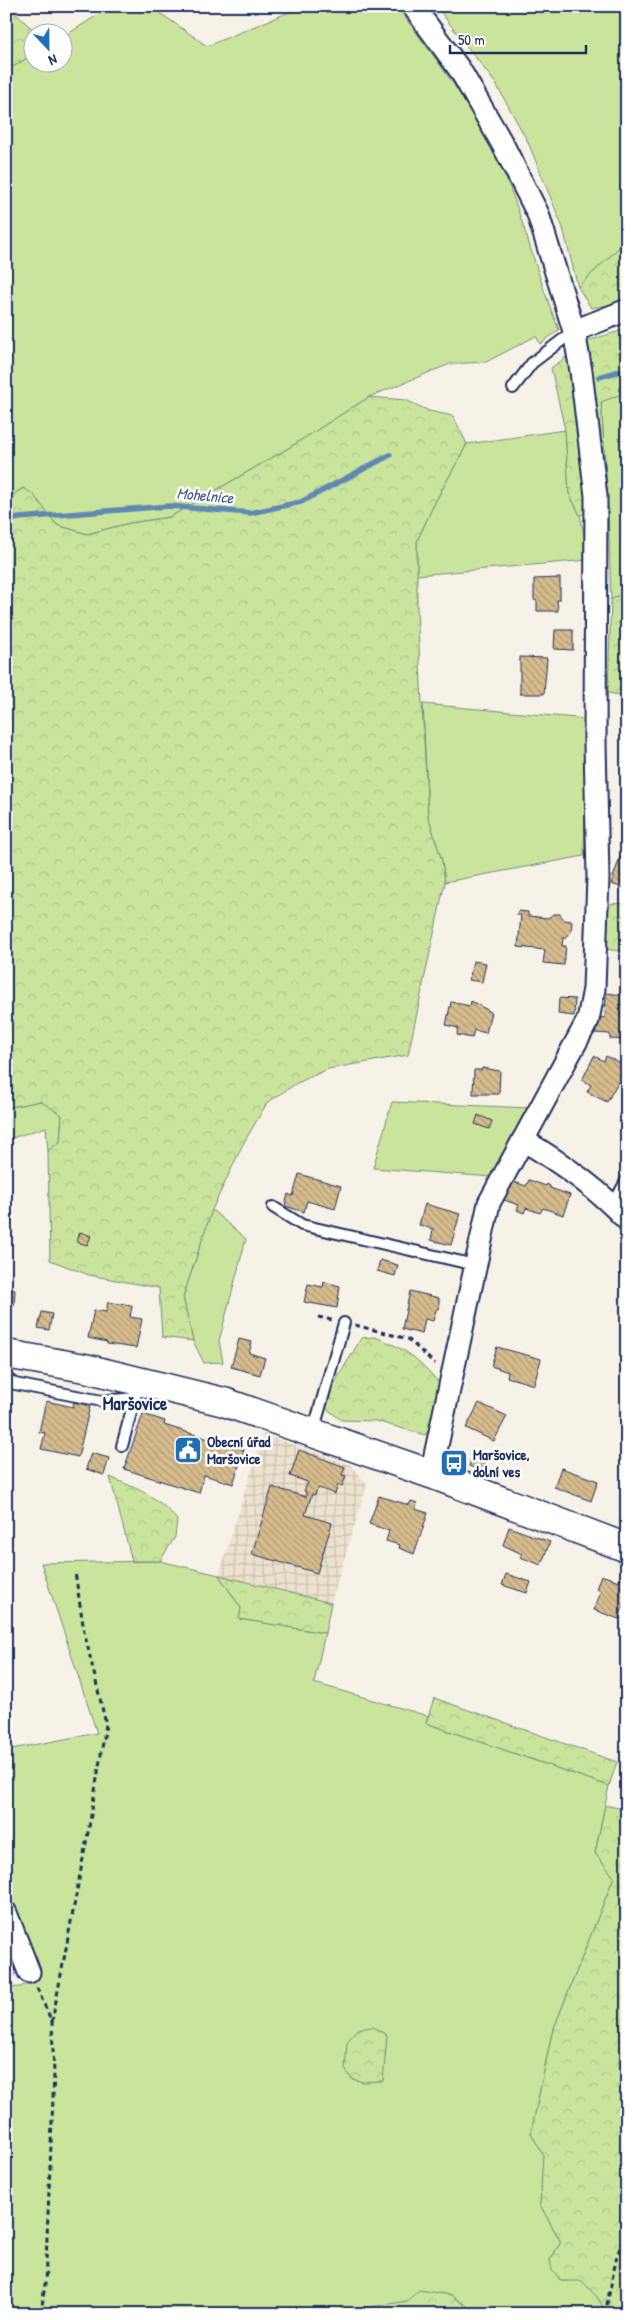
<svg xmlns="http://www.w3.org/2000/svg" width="633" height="2320" viewBox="0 0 633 2320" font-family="'Patrick Hand',sans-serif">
  <defs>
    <pattern id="industrial-grid" width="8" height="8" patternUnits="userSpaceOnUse" patternTransform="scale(1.25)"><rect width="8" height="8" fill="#ede2cd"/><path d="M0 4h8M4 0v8" fill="none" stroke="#cbc2b2"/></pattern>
    <pattern id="forest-crowns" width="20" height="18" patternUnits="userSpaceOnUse" patternTransform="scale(1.25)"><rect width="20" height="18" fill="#cae59b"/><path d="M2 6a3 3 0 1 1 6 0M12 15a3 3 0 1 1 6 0" fill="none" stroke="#adc588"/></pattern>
    <pattern id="building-back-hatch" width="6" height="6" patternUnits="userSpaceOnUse" patternTransform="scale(1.25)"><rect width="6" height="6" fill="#d7bd8d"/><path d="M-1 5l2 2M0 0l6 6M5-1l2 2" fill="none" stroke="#ae9a76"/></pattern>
  </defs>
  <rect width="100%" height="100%" fill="#f7f2e8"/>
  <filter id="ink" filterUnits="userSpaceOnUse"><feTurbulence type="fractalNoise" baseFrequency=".02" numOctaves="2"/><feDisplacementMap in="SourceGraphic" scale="10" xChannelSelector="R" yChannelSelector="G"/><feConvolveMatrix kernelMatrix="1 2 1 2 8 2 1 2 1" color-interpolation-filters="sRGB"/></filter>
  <g filter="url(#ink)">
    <!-- industrial -->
    <g fill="url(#industrial-grid)">
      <polygon points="263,1434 351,1465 367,1484 331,1603 219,1575"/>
      <polygon points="6,1938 20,1972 6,1985"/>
    </g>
    <!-- green -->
    <g fill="#cae59b" stroke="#728a7c">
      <path d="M112 6H150L207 46 304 6H396C438 61 482 118 508 183 527 231 539 282 559 330L540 344 536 336 486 362 450 364 369 397 287 449 170 517 130 523 87 534 57 525 23 488 6 500V71L32 55V62H62L63 37Z"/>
      <polygon points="436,6 627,6 627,240 578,287 563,228 528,142 496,84"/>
      <polygon points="627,392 627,591 611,600 608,509 601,401"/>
      <polygon points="565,430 569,493 580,515 589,560 417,575 417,541 434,504 467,444"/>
      <polygon points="423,704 587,719 584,856 445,882 442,861 428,816"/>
      <polygon points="40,1101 62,1114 60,1142 48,1151 46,1127 6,1140 6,1108"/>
      <polygon points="392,1102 530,1108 492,1177 373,1168"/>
      <polygon points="212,1210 246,1239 219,1341 223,1362 204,1363 193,1341 183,1297"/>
      <polygon points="160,1561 219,1575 241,1608 240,1619 325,1633 314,1683 428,1716 426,1723 609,1786 595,1853 614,1877 552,2033 531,2133 544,2155 540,2205 561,2242 550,2260 561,2281 582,2280 598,2298 605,2311 604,2314 478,2314 451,2295 331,2314 6,2314 6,1988 21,1987 38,1976 6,1889 6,1750 97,1733 41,1563"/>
    </g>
    <!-- forest -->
    <g fill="url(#forest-crowns)" stroke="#728a7c">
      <polygon points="7,6 36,32 32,32 32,55 6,71"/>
      <polygon points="627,240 627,302 591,308 578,287"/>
      <polygon points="627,329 627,392 601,402 608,509 580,515 569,493 565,430 551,368 590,340"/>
      <polygon points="369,397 406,400 429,411 453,416 467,444 434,504 417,541 417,609 428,816 442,861 445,882 408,1055 328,1069 297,1083 267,1103 243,1144 212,1210 183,1297 193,1341 162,1337 159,1288 89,1275 50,1260 48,1151 60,1142 62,1115 40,1101 6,1108 6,500 23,488 33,494 57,525 87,534 130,523 170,517 287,449"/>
      <polygon points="627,591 627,696 608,693 611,600"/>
      <polygon points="627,903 627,952 605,949 609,904"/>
      <path d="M375 1337C406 1349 418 1358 439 1383L437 1420 425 1435 376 1421 341 1420 326 1408C332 1380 349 1362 361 1338Z"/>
      <path d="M110 1477C137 1489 157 1495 177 1520L175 1537 160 1561H132Z"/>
      <polygon points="219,1575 331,1603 325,1633 239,1619 241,1608"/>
      <polygon points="434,1698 617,1762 609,1786 426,1723"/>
      <polygon points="605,1805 627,1810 627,2314 604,2314 605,2311 598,2298 582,2281 561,2281 552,2269 550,2260 561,2242 540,2205 543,2155 531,2133 552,2033 614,1877 595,1853"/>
      <polygon points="373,2027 387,2035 383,2081 363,2082 352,2079 345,2069 347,2042 357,2029"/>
      <polygon points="419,2290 451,2295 478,2314 331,2314 407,2301"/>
    </g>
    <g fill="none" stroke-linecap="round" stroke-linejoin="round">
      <!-- stream -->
      <g stroke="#5f89b3" stroke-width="5.5">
        <polyline points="599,377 627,369"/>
        <polyline points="6,521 19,518 169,506 250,513 301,502 390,455"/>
      </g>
    </g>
    <!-- building -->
    <g fill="url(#building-back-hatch)" stroke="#1b2f5e">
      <polygon points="560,578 560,600 557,600 558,611 537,611 537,601 534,600 534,579"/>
      <polygon points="555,630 573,630 573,650 554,649"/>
      <polygon points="520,657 547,658 544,694 520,694"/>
      <polygon points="620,857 627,859 627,889 611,884"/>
      <polygon points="518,911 528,912 528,916 548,918 553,914 560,914 564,920 572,921 571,932 566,938 563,938 562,946 566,946 564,965 543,963 545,950 518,947 521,915 517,915"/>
      <polygon points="473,961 486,963 482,982 469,980"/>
      <polygon points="606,993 622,995 621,1017 627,1018 627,1040 610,1039 610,1034 595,1033 596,1017 605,1018"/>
      <polygon points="559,998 575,999 574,1016 558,1014"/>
      <polygon points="471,1001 491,1012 486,1033 474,1030 472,1038 457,1035 458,1028 446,1025 451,1002 470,1006"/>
      <polygon points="594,1056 604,1061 606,1056 622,1064 621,1067 625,1069 607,1102 587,1092 591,1085 582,1080"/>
      <polygon points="482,1068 500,1071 499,1094 473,1094 474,1070 482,1070"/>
      <polygon points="478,1115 492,1121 489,1129 475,1124"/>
      <polygon points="627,1119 627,1137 620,1134"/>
      <polygon points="299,1174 341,1186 335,1209 307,1201 304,1212 285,1206 288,1194 293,1196"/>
      <polygon points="529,1180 546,1186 547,1184 550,1186 550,1188 570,1195 563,1215 543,1208 540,1213 526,1208 524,1213 517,1210 519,1205 504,1200 511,1181 526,1186"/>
      <polygon points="425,1204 460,1214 451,1245 431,1240 433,1229 419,1225"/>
      <polygon points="80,1232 91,1236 87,1245 77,1242"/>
      <polygon points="380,1260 398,1265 395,1276 377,1271"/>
      <polygon points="324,1282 340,1286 337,1308 304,1302 308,1284 323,1287"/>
      <polygon points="6,1289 15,1290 14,1306 12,1306 11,1312 6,1312"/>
      <polygon points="410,1291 439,1298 439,1308 436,1310 433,1321 425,1319 422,1334 402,1329"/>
      <polygon points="108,1302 132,1306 130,1317 142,1319 136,1348 107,1344 107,1342 88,1338 94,1310 106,1312"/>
      <polygon points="42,1312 52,1314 49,1330 38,1328"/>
      <polygon points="239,1339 252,1342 249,1353 265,1358 260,1375 231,1367"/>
      <polygon points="497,1347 541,1359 534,1385 507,1377 508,1372 491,1366"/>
      <polygon points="46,1401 73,1407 74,1402 90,1406 78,1457 41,1449 45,1433 39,1432"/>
      <polygon points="479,1403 507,1416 494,1441 466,1428"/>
      <polygon points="143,1414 165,1421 164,1425 244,1450 233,1484 204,1475 199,1493 124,1469"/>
      <polygon points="299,1450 345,1467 342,1475 346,1476 342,1486 338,1485 335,1494 319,1488 317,1490 315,1495 312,1494 305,1515 332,1523 317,1573 252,1554 272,1487 306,1497 306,1492 304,1491 308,1482 290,1476"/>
      <polygon points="91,1453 109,1458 104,1475 86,1469"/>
      <polygon points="472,1457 486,1462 483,1471 469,1466"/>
      <polygon points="561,1468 598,1481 591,1501 554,1487"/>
      <polygon points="379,1496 409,1505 411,1501 417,1503 415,1509 428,1513 414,1554 399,1548 400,1545 386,1541 389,1531 369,1524"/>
      <polygon points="509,1527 550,1542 541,1565 520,1557 522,1554 503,1545"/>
      <polygon points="506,1574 531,1582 527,1593 502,1585"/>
      <polygon points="601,1575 619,1581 620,1578 627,1580 627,1604 624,1604 619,1619 594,1610 601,1591 596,1589"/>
    </g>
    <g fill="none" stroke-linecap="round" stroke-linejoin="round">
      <!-- service casing -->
      <g stroke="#1b2f5e" stroke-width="14">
        <g id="service">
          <polyline points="513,388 532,363 574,331"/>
          <polyline points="613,1205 627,1179"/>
          <polyline points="273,1207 302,1225 475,1265"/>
          <polyline points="6,1378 15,1384 102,1401 135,1398"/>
          <polyline points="313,1432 344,1323"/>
          <polyline points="122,1446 136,1394"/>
        </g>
      </g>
      <!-- minor casing -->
      <g stroke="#1b2f5e" stroke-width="25">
        <g id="minor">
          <polyline points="413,6 460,70 503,145 538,214 574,331 581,371 596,496 595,744 598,877 594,989 588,1020 489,1203 431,1474"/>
          <polyline points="574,331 627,310"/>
          <path d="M523 1140C560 1162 597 1188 627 1220"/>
          <polyline points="6,1913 29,1972"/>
        </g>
      </g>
      <!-- secondary casing -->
      <g stroke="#1b2f5e" stroke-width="31">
        <polyline id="secondary" points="6,1354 85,1368 224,1402 431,1474 627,1548"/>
      </g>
      <!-- path -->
      <g stroke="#1b2f5e" stroke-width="3" stroke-dasharray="5 4" stroke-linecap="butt">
        <polyline points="318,1317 332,1320"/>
        <polyline points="355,1325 408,1339 435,1364"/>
        <polyline points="37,1988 52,2022 54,2074 45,2284 41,2314"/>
        <polyline points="52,2022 89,1827 106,1724 84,1631 75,1572"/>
        <polyline points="605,2314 617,2255 627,2232"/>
      </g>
      <!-- service -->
      <use href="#service" stroke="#fff" stroke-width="10"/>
      <!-- minor -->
      <use href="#minor" stroke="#fff" stroke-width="21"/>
      <!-- secondary -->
      <use href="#secondary" stroke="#fff" stroke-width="28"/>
    </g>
  </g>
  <!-- icons -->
  <defs>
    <g id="civic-square" transform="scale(1.4375)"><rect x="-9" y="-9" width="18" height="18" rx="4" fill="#1f6fb2" stroke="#fff"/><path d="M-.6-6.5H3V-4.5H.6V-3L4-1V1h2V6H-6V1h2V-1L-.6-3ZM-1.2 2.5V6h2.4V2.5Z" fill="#fff"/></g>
    <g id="bus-square" transform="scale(1.4375)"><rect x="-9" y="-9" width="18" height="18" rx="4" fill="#1f6fb2" stroke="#fff"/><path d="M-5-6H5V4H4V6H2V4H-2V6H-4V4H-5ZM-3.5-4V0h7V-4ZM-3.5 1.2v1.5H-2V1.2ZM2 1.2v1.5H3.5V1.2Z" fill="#fff"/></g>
  </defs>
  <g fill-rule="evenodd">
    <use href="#civic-square" x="188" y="1450"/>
    <use href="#bus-square" x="454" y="1463"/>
  </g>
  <g text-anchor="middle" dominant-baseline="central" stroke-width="5" stroke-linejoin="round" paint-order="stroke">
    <!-- poi labels -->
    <g font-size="15" font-weight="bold" fill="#1b2f5e" stroke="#fff" text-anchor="start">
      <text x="207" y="1441">Obecní úřad<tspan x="207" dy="17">Maršovice</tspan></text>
      <text x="473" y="1454">Maršovice,<tspan x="473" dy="17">dolní ves</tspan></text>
    </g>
    <!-- water labels -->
    <g font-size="16" font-style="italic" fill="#3d5c88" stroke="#fff">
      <text transform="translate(205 495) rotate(5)">Mohelnice</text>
    </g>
    <!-- quarter labels -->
    <g font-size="18" font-weight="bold" fill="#1b2f5e" stroke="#fff">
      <text x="135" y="1403">Maršovice</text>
    </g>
  </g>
  <!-- margin -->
  <rect width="633" height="2320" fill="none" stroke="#fff" stroke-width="25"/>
  <rect x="12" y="12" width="608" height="2295" fill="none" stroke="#1b2f5e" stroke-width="2" filter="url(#ink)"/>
  <!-- north arrow -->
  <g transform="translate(48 48) rotate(158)"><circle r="24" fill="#ffffff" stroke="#a4acbf"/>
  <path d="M0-4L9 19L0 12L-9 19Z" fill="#1f6fb2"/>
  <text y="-8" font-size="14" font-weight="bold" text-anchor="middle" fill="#1b2f5e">N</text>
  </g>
  <!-- scale -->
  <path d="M450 45v8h136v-8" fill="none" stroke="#1b2f5e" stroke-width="2.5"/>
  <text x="458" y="45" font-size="15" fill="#1b2f5e" stroke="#ffffff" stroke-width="4" paint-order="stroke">50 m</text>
</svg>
